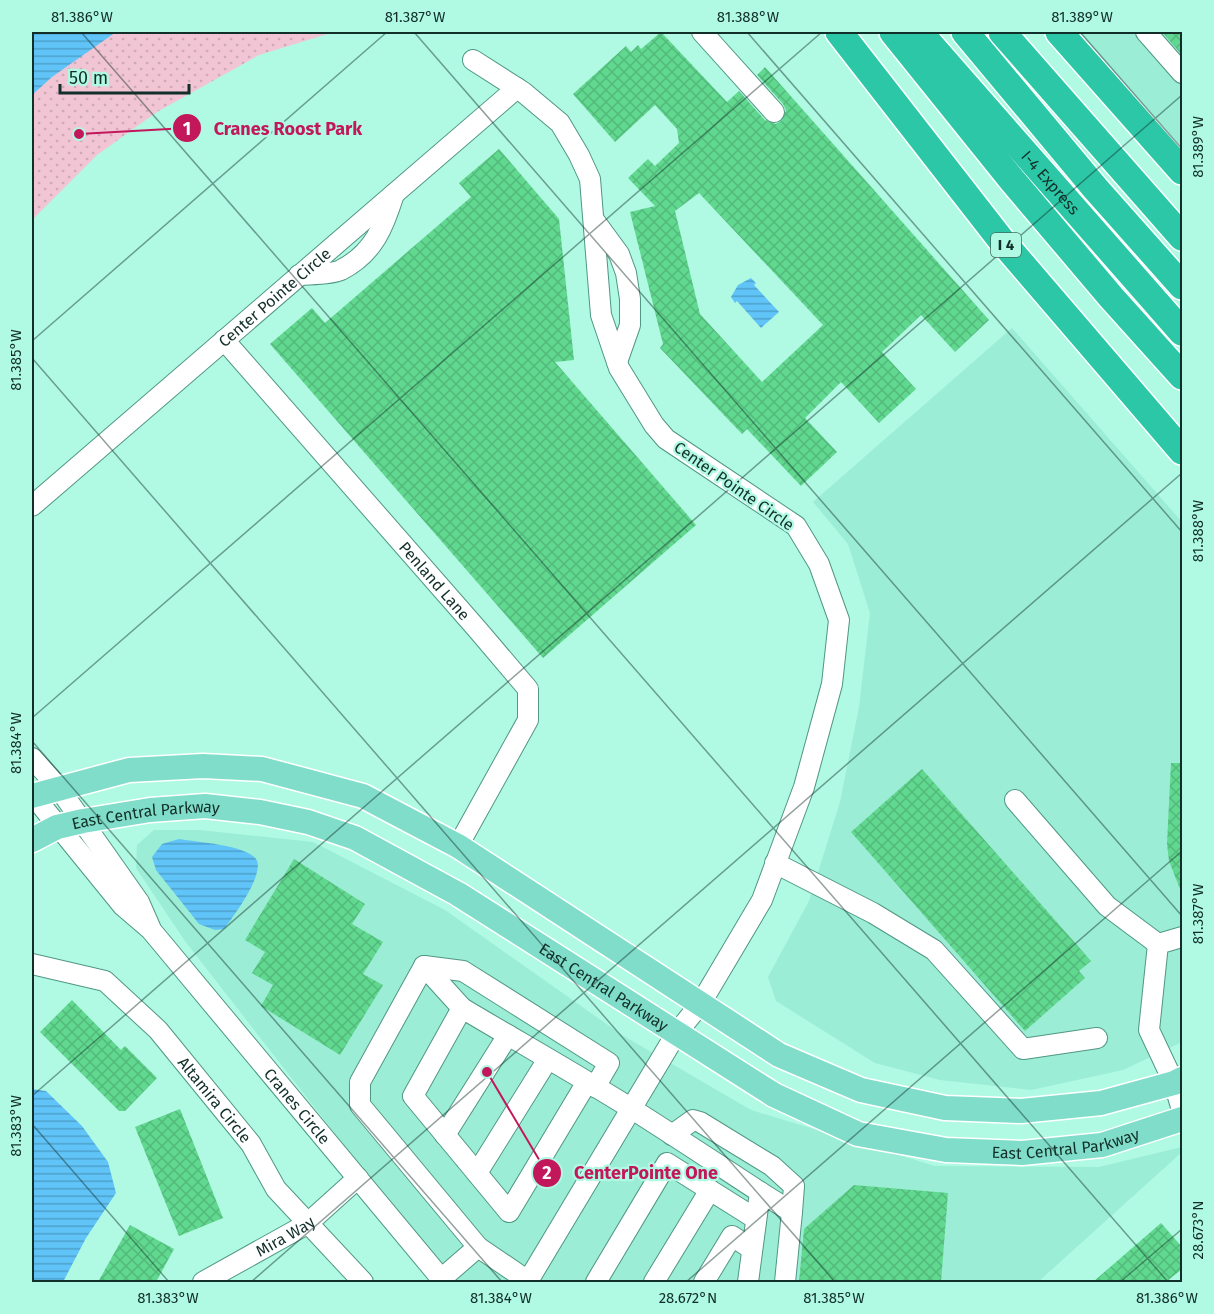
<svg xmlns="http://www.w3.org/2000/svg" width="1214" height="1314" viewBox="0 0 1214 1314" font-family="'Fira Sans',sans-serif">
  <defs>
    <pattern id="park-dots" width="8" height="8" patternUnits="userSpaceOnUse" patternTransform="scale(1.5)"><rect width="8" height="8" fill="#f2c5d5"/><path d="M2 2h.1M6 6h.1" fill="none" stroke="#ceaab7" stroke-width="1.8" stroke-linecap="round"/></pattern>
    <pattern id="water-rules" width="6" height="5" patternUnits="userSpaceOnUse" patternTransform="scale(1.5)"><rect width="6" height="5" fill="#60c4f9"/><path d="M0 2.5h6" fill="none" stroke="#4ea0ca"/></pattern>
    <pattern id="building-cross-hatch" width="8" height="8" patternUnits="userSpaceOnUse" patternTransform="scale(1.5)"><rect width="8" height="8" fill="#61d88f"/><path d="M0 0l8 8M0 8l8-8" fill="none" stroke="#53ba7b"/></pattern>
  </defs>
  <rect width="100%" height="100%" fill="#b0f9e3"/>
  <!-- built -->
  <g fill="#9bedd5">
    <polygon points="1075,32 1182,32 1182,154"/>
    <polygon points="1012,328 1182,522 1182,1042 1123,1070 1031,1090 940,1080 875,1063 776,1001 768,977 809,901 840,802 859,707 870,613 848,544 813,502"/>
    <polygon points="154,830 199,830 313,842 445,910 622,1035 751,1110 935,1166 1099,1167 1182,1147 1182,1152 1038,1282 456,1282 371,1180 185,941 136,868 137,845"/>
  </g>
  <!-- park -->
  <polygon fill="url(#park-dots)" points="32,32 424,32 424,34 334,32 259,55 157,112 97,155 32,220"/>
  <!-- water -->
  <g fill="url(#water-rules)">
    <polygon points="32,32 116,32 52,77 32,95"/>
    <polygon points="751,278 756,283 754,285 779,312 761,328 737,301 735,303 731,297 738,285"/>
    <path d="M179 839C196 842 246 845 256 859 266 873 233 917 224 929L215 930 199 924 156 870 152 857 162 844Z"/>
    <polygon points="32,1089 46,1091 82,1126 108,1162 116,1193 86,1238 63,1282 32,1282"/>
  </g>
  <!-- building -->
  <g fill="url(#building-cross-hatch)" fill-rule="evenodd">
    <path d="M661 32 727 102 739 91 765 120 776 124 782 120 786 110 783 104 757 75 765 67 989 320 955 352 921 315 882 352 916 389 879 423 841 382 805 418 837 452 801 486 747 429 742 434 660 348 663 344 630 212 655 206 628 178 648 159 655 166 679 143 677 129 655 105 615 142 573 94 626 46 631 52 638 45 641 49ZM699 193 823 325 762 382 700 314 675 211Z"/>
    <polygon points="1162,32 1182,32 1182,55"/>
    <polygon points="499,149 559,219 574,360 555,362 696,525 543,658 270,344 312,308 325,323 471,197 459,183"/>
    <polygon points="1171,763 1182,763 1182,894 1169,861 1167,844"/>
    <polygon points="922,769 1091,961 1079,971 1085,978 1025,1031 851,832"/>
    <polygon points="294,859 365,904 352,924 383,942 363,974 383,985 340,1055 261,1006 273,985 252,973 265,952 245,940"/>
    <polygon points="72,1000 121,1050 125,1046 157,1078 125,1111 119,1111 40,1032"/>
    <polygon points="180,1109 223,1218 179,1236 135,1127"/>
    <polygon points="854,1185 948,1193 941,1282 799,1282 804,1229"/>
    <polygon points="1161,1223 1182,1247 1182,1269 1166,1282 1093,1282"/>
    <polygon points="130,1225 174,1249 156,1282 98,1282"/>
  </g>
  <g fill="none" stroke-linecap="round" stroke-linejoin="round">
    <!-- minor casing -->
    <g stroke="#509784" stroke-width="22">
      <g id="minor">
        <polyline points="702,32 774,112"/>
        <polyline points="1146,32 1182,73"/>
        <polyline points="594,220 619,254 626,273 630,299 630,325 617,362"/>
        <path d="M299 275C311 274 330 275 341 270 374 253 384 226 394 194"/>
        <path id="s1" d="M224 340 477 629 528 689V720L458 846"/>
        <path id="s2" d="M32 506 517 88"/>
        <polyline points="32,758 58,787 139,902 150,927"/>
        <path id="s3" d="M32 794 123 906 151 930 444 1282"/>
        <polyline points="1015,800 1107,906 1158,944"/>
        <polyline points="775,863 873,913 934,950 1023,1049 1097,1038"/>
        <polyline points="1182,937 1158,944 1149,1030 1174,1083 1182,1110"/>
        <path id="s4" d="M32 964 105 981 158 1030 251 1144 276 1189 363 1282"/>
        <polyline points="424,966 463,971 609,1063 595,1087"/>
        <polyline points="462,1008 424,966 360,1082 360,1105 478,1247"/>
        <path d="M587 1082 509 1212 413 1096 462 1008C519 1042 576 1074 632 1109 675 1136 717 1164 760 1192L748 1282"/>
        <polyline points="445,1135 508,1035"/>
        <polyline points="672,1135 693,1120 700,1122 772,1166 794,1186 792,1212"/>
        <polyline points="477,1173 548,1059"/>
        <polyline points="760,1192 792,1212 785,1282"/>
        <polyline points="441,1279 478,1247 528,1281 676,1034 701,1003 762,900 804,787 832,684 839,620 819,564 796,526 666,439 654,425 619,368 601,315 590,179 579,155 560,123 523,92 473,60"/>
        <path id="s5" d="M203 1282 307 1224 358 1178"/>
        <polyline points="596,1282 667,1163 756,1219"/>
        <polyline points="654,1282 710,1190"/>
        <polyline points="704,1282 732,1236 752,1249"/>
      </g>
    </g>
    <!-- major casing -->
    <g stroke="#fff" stroke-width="27">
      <g id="major">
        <polyline points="32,796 129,770 203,766 262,769 363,796 458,846 779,1055 861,1090 945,1108 1021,1111 1101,1103 1174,1083 1182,1079"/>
        <path id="s6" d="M32 840 57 827 83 821 150 810 205 806 260 812 308 822 355 838 458 894 774 1095 858 1134 946 1150 1022 1153 1102 1145 1182 1119"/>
      </g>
    </g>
    <!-- highway casing -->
    <g stroke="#fff" stroke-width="30">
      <g id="highway">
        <polyline points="839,32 1001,240 1182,451"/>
        <polyline points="893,32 1012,180 1111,297 1182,376"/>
        <path id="s7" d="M919 32 1182 332"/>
        <polyline points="965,32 1095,188 1182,286"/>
        <polyline points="1002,32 1182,237"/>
        <polyline points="1059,32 1182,171"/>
      </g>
    </g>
    <!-- minor -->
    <use href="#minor" stroke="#fff" stroke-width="20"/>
    <!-- major -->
    <use href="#major" stroke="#80ddca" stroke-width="24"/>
    <!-- highway -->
    <use href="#highway" stroke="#2cc7a6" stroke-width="27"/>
  </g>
  <!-- ticks -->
  <path fill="none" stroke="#112f28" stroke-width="1.5" stroke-opacity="0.45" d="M81 32 1168 1282M414 32 1182 916M747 32 1182 532M1080 32 1182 149M32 341 387 32M32 358 835 1282M32 718 822 32M32 741 502 1282M32 1096 1182 95M32 1124 169 1282M251 1282 1182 473M686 1282 1182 851M1120 1282 1182 1229"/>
  <g text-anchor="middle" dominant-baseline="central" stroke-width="4.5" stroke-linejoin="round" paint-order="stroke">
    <!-- shield labels -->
    <rect fill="#b0f9e3" stroke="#416c60" stroke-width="1.5" x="991" y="233" width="30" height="24" rx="4.5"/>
    <g font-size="15" font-weight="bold" fill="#112f28">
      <text x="1006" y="245">I 4</text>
    </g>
    <!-- street labels -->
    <g font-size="16" fill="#112f28" stroke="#b0f9e3">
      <text stroke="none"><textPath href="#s7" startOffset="200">I-4 Express</textPath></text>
      <text stroke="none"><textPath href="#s2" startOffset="320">Center Pointe Circle</textPath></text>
      <text transform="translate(734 486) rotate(35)">Center Pointe Circle</text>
      <text stroke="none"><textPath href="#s1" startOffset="320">Penland Lane</textPath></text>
      <text stroke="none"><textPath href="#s6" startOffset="118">East Central Parkway</textPath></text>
      <text stroke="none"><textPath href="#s6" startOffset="622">East Central Parkway</textPath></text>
      <text stroke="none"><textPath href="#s4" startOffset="237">Altamira Circle</textPath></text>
      <text stroke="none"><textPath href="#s3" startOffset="410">Cranes Circle</textPath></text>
      <text stroke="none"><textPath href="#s6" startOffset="1126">East Central Parkway</textPath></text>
      <text stroke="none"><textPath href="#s5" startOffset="94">Mira Way</textPath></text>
    </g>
  </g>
  <!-- callouts -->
  <path fill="none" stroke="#c2185b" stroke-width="2" d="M79 134L187 128M487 1072L547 1173"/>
  <g fill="#c2185b" stroke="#b0f9e3" stroke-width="2">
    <circle cx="79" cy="134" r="6"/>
    <circle cx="487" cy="1072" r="6"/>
    <circle cx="187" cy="128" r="15"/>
    <circle cx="547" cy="1173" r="15"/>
  </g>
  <g font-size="18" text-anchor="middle" font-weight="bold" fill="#fff">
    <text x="187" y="135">1</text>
    <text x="547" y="1179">2</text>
  </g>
  <g font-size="18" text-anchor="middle" font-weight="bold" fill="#c2185b" stroke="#b0f9e3" stroke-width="4.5" stroke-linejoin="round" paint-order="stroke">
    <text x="288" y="135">Cranes Roost Park</text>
    <text x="646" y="1179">CenterPointe One</text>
  </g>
  <!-- border -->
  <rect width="1214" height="1314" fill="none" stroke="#b0f9e3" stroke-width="66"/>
  <!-- scale -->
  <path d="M60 84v9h129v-9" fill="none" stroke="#112f28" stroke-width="3"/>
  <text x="69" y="84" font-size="18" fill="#112f28" stroke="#b0f9e3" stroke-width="4.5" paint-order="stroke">50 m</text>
  <rect x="33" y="33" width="1148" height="1248" fill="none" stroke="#112f28" stroke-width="2"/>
  <g font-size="15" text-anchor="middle" fill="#112f28">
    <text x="82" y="22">81.386°W</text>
    <text x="415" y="22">81.387°W</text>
    <text x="748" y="22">81.388°W</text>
    <text x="1082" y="22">81.389°W</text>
    <text transform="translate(1198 147) rotate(-90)" y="5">81.389°W</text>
    <text transform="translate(16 360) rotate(-90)" y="5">81.385°W</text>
    <text transform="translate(1198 531) rotate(-90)" y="5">81.388°W</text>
    <text transform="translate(16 743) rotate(-90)" y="5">81.384°W</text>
    <text transform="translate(1198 914) rotate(-90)" y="5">81.387°W</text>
    <text transform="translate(16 1126) rotate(-90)" y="5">81.383°W</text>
    <text transform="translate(1198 1230) rotate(-90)" y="5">28.673°N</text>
    <text x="168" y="1303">81.383°W</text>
    <text x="501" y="1303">81.384°W</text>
    <text x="688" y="1303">28.672°N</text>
    <text x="834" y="1303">81.385°W</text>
    <text x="1167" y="1303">81.386°W</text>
  </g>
</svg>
